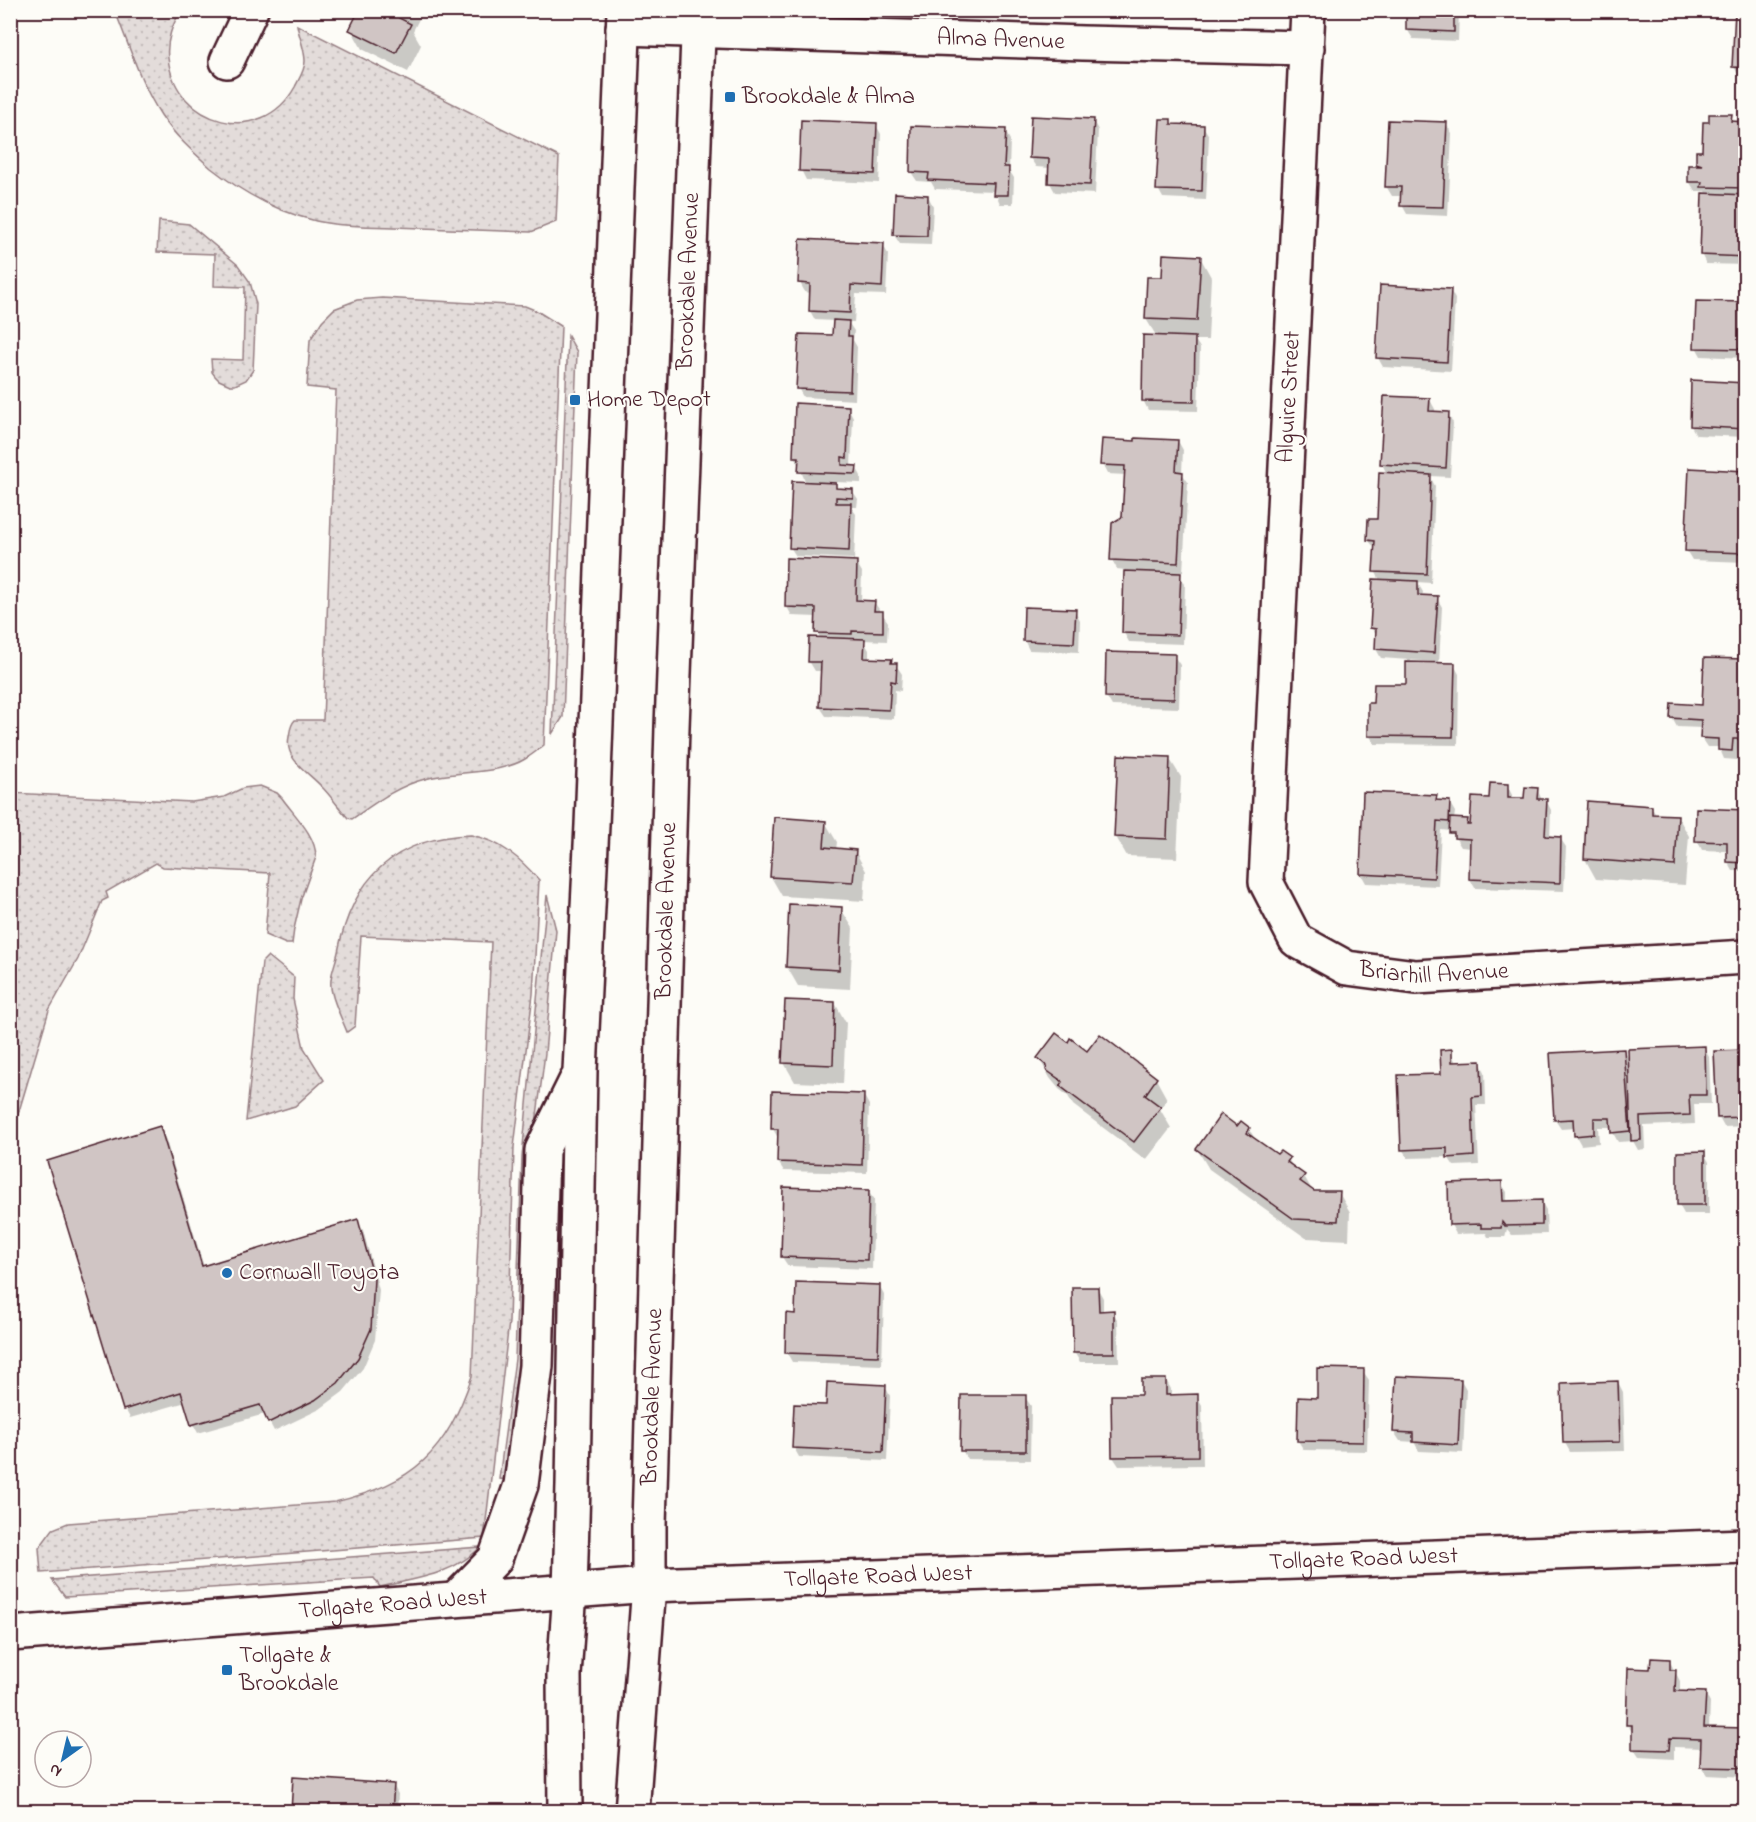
<svg xmlns="http://www.w3.org/2000/svg" width="1756" height="1822" viewBox="0 0 1756 1822" font-family="'Indie Flower',sans-serif">
  <defs>
    <pattern id="grass-dots" width="8" height="8" patternUnits="userSpaceOnUse" patternTransform="scale(1.5)"><rect width="8" height="8" fill="#e3dcda"/><path d="M2 2h.1M6 6h.1" fill="none" stroke="#c4bcbb" stroke-width="1.8" stroke-linecap="round"/></pattern>
  </defs>
  <rect width="100%" height="100%" fill="#fdfcf7"/>
  <filter id="ink" filterUnits="userSpaceOnUse"><feTurbulence type="fractalNoise" baseFrequency=".0167" numOctaves="2"/><feDisplacementMap in="SourceGraphic" scale="12" xChannelSelector="R" yChannelSelector="G"/><feConvolveMatrix kernelMatrix="1 2 1 2 8 2 1 2 1" color-interpolation-filters="sRGB"/></filter>
  <g filter="url(#ink)">
    <!-- grass -->
    <g fill="url(#grass-dots)" stroke="#967e82" stroke-width="1.5">
      <path d="M115 11H182C172 22 166 43 168 58 176 126 261 148 295 87 299 79 305 70 305 61 305 50 299 36 297 25L559 157 556 222 531 232C485 230 439 229 394 227 369 226 341 227 316 221 277 212 243 193 211 168 193 152 174 135 161 115 140 83 129 45 115 11Z"/>
      <polygon points="159,221 189,224 238,265 250,282 256,304 253,370 246,380 235,385 230,385 219,380 215,376 212,372 211,359 243,360 245,287 214,286 215,254 157,252"/>
      <path d="M382 298 525 306 537 311 561 326 544 745C538 750 532 755 525 759 499 775 455 770 425 779 397 786 375 803 352 819L348 818C339 808 331 796 321 786 308 772 284 759 289 737 290 731 290 725 295 720H323L336 390 307 387 310 340 322 321 334 309 357 300Z"/>
      <polygon points="568,336 577,352 563,717 552,734"/>
      <path d="M260 786 277 793 282 798C294 815 316 835 316 857L301 899 294 929 292 944H286L265 935 270 873 163 867 156 863 106 892 108 898 102 901 78 959 49 1010 11 1138V793L192 802 224 797 243 788Z"/>
      <path d="M471 835C500 841 520 858 539 880L533 994 514 1147 509 1322 484 1538 41 1573 39 1548 53 1529 68 1523 335 1502C414 1483 446 1453 472 1376L491 942 361 936 355 1026 347 1032C342 1019 335 1006 332 993 328 978 335 966 338 952 352 879 395 837 471 835Z"/>
      <polygon points="547,895 556,930 545,1053 532,1155 522,1368 509,1480 499,1479 515,1359 522,1157"/>
      <polygon points="268,956 294,977 293,999 304,1048 324,1080 295,1106 246,1121 262,962"/>
      <path d="M481 1547C452 1575 418 1578 380 1587L374 1578 65 1597 52 1580Z"/>
    </g>
    <!-- shadow -->
    <g fill="#0003">
      <polygon points="358,10 421,10 422,13 413,31 421,45 408,72 362,49 351,29 359,13"/>
      <polygon points="1408,10 1459,10 1458,41 1413,39 1407,29"/>
      <polygon points="1746,10 1746,76 1739,76 1734,67"/>
      <polygon points="1731,116 1735,123 1746,123 1746,265 1706,264 1701,254 1708,195 1705,191 1695,191 1689,181 1700,167 1698,163 1704,153 1711,123"/>
      <polygon points="1170,120 1173,125 1203,126 1209,136 1206,200 1163,198 1158,189"/>
      <polygon points="1093,121 1098,130 1095,194 1055,192 1050,183 1050,168 1036,167 1030,158"/>
      <polygon points="1446,124 1452,133 1448,216 1407,214 1402,205 1402,196 1392,196 1386,186"/>
      <polygon points="876,125 881,134 879,183 806,180 801,170"/>
      <polygon points="1005,131 1010,140 1009,170 1014,178 1013,204 1000,204 995,191 935,189 931,182 917,181 911,172"/>
      <polygon points="928,196 933,206 931,245 900,244 894,235"/>
      <polygon points="883,245 888,254 886,295 856,294 854,322 848,322 854,331 853,340 857,347 855,400 803,397 798,388 833,337 834,321 815,320 810,311 811,293 805,292 800,283"/>
      <polygon points="1200,257 1211,277 1208,340 1195,340 1200,348 1198,411 1148,410 1143,400 1157,337 1146,319 1164,279"/>
      <polygon points="1450,290 1455,299 1451,371 1383,367 1378,358"/>
      <polygon points="1746,304 1746,358 1701,356 1696,347"/>
      <polygon points="1693,382 1746,384 1746,437 1696,435 1691,426"/>
      <polygon points="1385,397 1430,400 1435,409 1435,413 1448,413 1453,423 1450,477 1430,476 1435,486 1431,583 1417,582 1423,592 1422,597 1437,598 1442,607 1439,664 1454,665 1459,674 1458,745 1375,744 1369,735 1375,704 1407,686 1437,664 1437,662 1381,658 1376,649 1377,637 1372,628 1380,580 1375,571 1376,549 1368,540 1378,521 1387,474 1382,464"/>
      <polygon points="848,407 853,417 851,467 856,467 861,476 861,483 834,482 838,490 852,490 858,499 857,507 851,507 856,514 854,562 856,562 862,572 861,602 874,602 888,622 887,641 863,640 869,650 869,659 891,660 893,664 896,665 902,674 901,691 895,690 894,719 826,716 820,707 822,671 815,671 809,661 821,639 817,632 817,617 792,616 787,607 853,562 853,559 796,556 790,547 806,483 795,457"/>
      <polygon points="1178,441 1183,450 1182,473 1188,482 1183,572 1178,572 1185,584 1183,644 1129,642 1124,633 1125,570 1117,569 1112,560 1124,518 1126,475 1107,474 1102,464 1136,443"/>
      <polygon points="1746,472 1746,562 1692,560 1686,550"/>
      <polygon points="1075,611 1080,620 1079,652 1029,650 1024,640"/>
      <polygon points="1174,656 1180,665 1179,708 1112,706 1106,696"/>
      <polygon points="1746,661 1746,748 1738,748 1737,760 1724,759 1719,747 1707,747 1701,738 1702,728 1677,727 1672,718 1703,706"/>
      <polygon points="1169,758 1181,777 1177,858 1127,856 1116,837"/>
      <polygon points="1507,785 1512,795 1512,799 1526,800 1537,789 1542,800 1546,800 1551,810 1550,838 1560,838 1566,847 1564,891 1475,888 1470,879 1471,848 1461,847 1451,831 1441,830 1438,886 1366,883 1361,874 1436,797 1439,802 1449,802 1455,812 1454,820 1467,820 1472,829 1490,799"/>
      <polygon points="1589,803 1651,807 1657,816 1678,817 1689,836 1685,885 1596,879 1585,859"/>
      <polygon points="1746,811 1746,871 1733,871 1728,862 1728,851 1702,850 1697,840"/>
      <polygon points="825,822 837,842 836,850 855,851 866,871 864,901 782,896 771,877"/>
      <polygon points="841,909 853,928 850,989 798,986 787,967"/>
      <polygon points="835,1003 846,1023 843,1084 795,1082 784,1063"/>
      <polygon points="1100,1036 1156,1079 1167,1099 1160,1109 1171,1128 1146,1160 1073,1105 1068,1096 1059,1089 1050,1078 1039,1058 1087,1053"/>
      <polygon points="1704,1048 1709,1057 1711,1104 1694,1104 1695,1124 1644,1126 1645,1149 1638,1150 1633,1141 1618,1142 1613,1133 1612,1127 1598,1127 1599,1143 1581,1145 1576,1136 1575,1128 1561,1129 1555,1120 1624,1050 1630,1061"/>
      <polygon points="1451,1051 1456,1063 1480,1062 1485,1072 1486,1105 1476,1105 1479,1165 1454,1166 1448,1157 1408,1158 1402,1149 1442,1075"/>
      <polygon points="1746,1051 1746,1126 1724,1127 1719,1118 1716,1053"/>
      <polygon points="864,1096 869,1105 867,1173 784,1171 778,1162 778,1138 773,1129"/>
      <polygon points="159,1128 165,1137 204,1267 357,1221 363,1230 379,1290 375,1340 363,1368 343,1392 320,1409 274,1431 265,1414 198,1433 193,1424 186,1402 130,1418 125,1409"/>
      <polygon points="1238,1128 1249,1129 1257,1142 1278,1157 1288,1159 1295,1170 1304,1176 1313,1192 1339,1193 1350,1212 1349,1240 1306,1238 1209,1169 1197,1149"/>
      <polygon points="1704,1153 1709,1162 1709,1214 1684,1214 1679,1205"/>
      <polygon points="1501,1183 1507,1192 1507,1202 1541,1201 1546,1210 1547,1234 1512,1235 1507,1229 1505,1237 1488,1237 1486,1233 1456,1234 1451,1225"/>
      <polygon points="868,1191 874,1200 872,1269 788,1266 782,1257"/>
      <polygon points="879,1286 884,1295 882,1365 792,1362 787,1353 796,1315"/>
      <polygon points="1098,1289 1103,1298 1103,1312 1113,1312 1118,1321 1119,1362 1080,1362 1074,1352"/>
      <polygon points="1363,1371 1369,1380 1367,1451 1304,1450 1298,1441 1299,1399 1319,1399"/>
      <polygon points="1166,1380 1171,1389 1171,1396 1197,1396 1202,1405 1203,1465 1119,1466 1113,1457 1113,1397 1142,1396"/>
      <polygon points="1461,1380 1466,1389 1463,1453 1419,1451 1414,1442 1400,1441 1394,1432"/>
      <polygon points="1618,1382 1623,1392 1625,1451 1570,1452 1565,1443"/>
      <polygon points="885,1386 890,1396 887,1461 799,1457 794,1448 827,1407"/>
      <polygon points="1025,1397 1031,1406 1030,1460 967,1459 962,1450"/>
      <polygon points="1669,1660 1680,1681 1680,1693 1705,1693 1710,1703 1709,1728 1746,1730 1746,1777 1707,1775 1701,1766 1702,1748 1674,1747 1674,1759 1639,1757 1633,1748 1633,1734 1628,1725 1652,1670"/>
      <polygon points="393,1785 398,1794 397,1812 293,1812"/>
    </g>
    <!-- building -->
    <g fill="#d0c5c4" stroke="#4a1f2b" stroke-width="1.5">
      <polygon points="359,10 403,10 399,18 411,24 396,53 349,30"/>
      <polygon points="1406,10 1454,10 1454,32 1406,30"/>
      <polygon points="1735,10 1746,10 1746,68 1732,67"/>
      <polygon points="1709,114 1732,114 1731,121 1746,122 1746,188 1701,187 1702,182 1688,182 1688,165 1702,165 1696,163 1696,151 1702,151 1703,122 1709,122"/>
      <polygon points="1031,116 1094,119 1090,185 1048,183 1049,159 1029,158"/>
      <polygon points="1160,119 1171,119 1171,124 1204,125 1202,191 1156,190"/>
      <polygon points="801,120 877,123 875,174 799,171"/>
      <polygon points="1388,120 1447,122 1443,207 1400,206 1401,187 1385,187"/>
      <polygon points="911,126 1006,129 1004,167 1009,167 1008,195 993,195 994,183 928,180 929,173 910,172"/>
      <polygon points="895,193 928,195 927,236 893,235"/>
      <polygon points="1702,193 1746,195 1746,257 1700,255"/>
      <polygon points="800,239 884,243 882,287 851,285 850,313 809,311 810,284 798,283"/>
      <polygon points="1163,254 1201,256 1197,321 1145,319 1147,277 1162,277"/>
      <polygon points="1380,285 1451,289 1447,362 1376,358"/>
      <polygon points="1696,301 1746,302 1746,349 1694,348"/>
      <polygon points="833,320 849,321 848,336 852,336 850,391 796,389 799,334 832,335"/>
      <polygon points="1143,335 1195,337 1194,402 1142,401"/>
      <polygon points="1691,380 1746,383 1746,429 1690,426"/>
      <polygon points="1384,396 1430,398 1429,411 1449,412 1446,468 1380,464"/>
      <polygon points="795,403 849,406 847,458 842,457 842,465 857,466 856,474 798,472 799,457 793,457"/>
      <polygon points="1135,438 1178,440 1176,471 1183,472 1178,563 1110,560 1112,523 1122,517 1125,466 1100,465 1102,439 1135,441"/>
      <polygon points="1689,468 1746,471 1746,553 1685,551"/>
      <polygon points="1379,472 1431,475 1427,574 1373,572 1375,541 1367,540 1368,519 1377,519"/>
      <polygon points="792,481 836,483 836,488 853,489 853,498 836,497 836,503 851,503 849,551 789,548"/>
      <polygon points="786,558 857,561 856,600 875,601 874,611 883,611 883,632 852,631 852,634 815,633 816,608 785,607"/>
      <polygon points="1124,571 1181,573 1178,635 1122,633"/>
      <polygon points="1373,579 1418,581 1418,595 1438,596 1434,653 1375,649 1376,629 1370,628"/>
      <polygon points="1024,607 1076,609 1074,643 1023,641"/>
      <polygon points="809,637 865,639 864,658 892,659 891,663 897,663 896,682 891,681 889,710 819,707 821,662 808,662"/>
      <polygon points="1106,652 1175,654 1174,699 1105,697"/>
      <polygon points="1704,658 1746,659 1746,739 1733,739 1732,751 1718,750 1718,739 1700,738 1701,720 1670,718 1671,703 1702,705"/>
      <polygon points="1406,662 1455,663 1453,737 1368,736 1368,703 1373,703 1374,684 1406,684"/>
      <polygon points="1118,755 1170,757 1167,839 1114,837"/>
      <polygon points="1490,783 1508,784 1508,798 1524,798 1525,787 1538,788 1537,799 1547,799 1545,836 1561,837 1560,883 1469,879 1470,839 1454,838 1454,833 1449,833 1450,818 1468,819 1467,825 1470,825 1472,797 1489,798"/>
      <polygon points="1363,792 1437,795 1436,800 1450,801 1449,822 1437,821 1434,878 1360,874"/>
      <polygon points="1587,801 1652,806 1652,814 1678,815 1675,866 1584,859"/>
      <polygon points="1696,808 1746,810 1746,863 1727,862 1727,842 1695,841"/>
      <polygon points="774,817 826,821 824,847 856,850 853,882 770,877"/>
      <polygon points="789,904 842,907 839,970 786,967"/>
      <polygon points="785,1000 835,1002 833,1065 782,1063"/>
      <polygon points="1056,1033 1068,1042 1070,1038 1087,1051 1100,1034 1157,1078 1145,1095 1161,1107 1134,1142 1060,1086 1063,1082 1046,1070 1047,1066 1037,1058"/>
      <polygon points="1705,1046 1706,1095 1689,1095 1690,1115 1640,1117 1641,1140 1631,1141 1628,1049"/>
      <polygon points="1452,1049 1452,1062 1481,1061 1482,1096 1472,1097 1474,1156 1447,1158 1447,1148 1401,1150 1398,1075 1441,1074 1440,1050"/>
      <polygon points="1624,1049 1630,1131 1611,1133 1610,1118 1594,1118 1594,1134 1574,1136 1573,1119 1554,1120 1550,1053"/>
      <polygon points="1746,1050 1746,1117 1717,1118 1714,1051"/>
      <polygon points="772,1091 864,1094 862,1165 777,1162 778,1129 771,1129"/>
      <polygon points="1221,1114 1237,1126 1241,1121 1250,1128 1247,1133 1277,1154 1280,1151 1290,1158 1287,1162 1305,1175 1300,1181 1314,1191 1340,1191 1338,1221 1294,1219 1196,1149"/>
      <polygon points="160,1126 202,1266 358,1219 374,1279 371,1329 358,1358 338,1383 315,1400 268,1423 260,1405 191,1425 181,1392 123,1410 47,1161"/>
      <polygon points="1705,1151 1705,1205 1677,1205 1677,1152"/>
      <polygon points="1502,1181 1503,1201 1542,1200 1542,1225 1505,1226 1502,1222 1501,1228 1481,1228 1481,1224 1449,1225 1448,1183"/>
      <polygon points="783,1187 869,1190 867,1260 781,1257"/>
      <polygon points="1743,1262 1746,1262 1745,1325"/>
      <polygon points="796,1282 880,1285 878,1356 785,1353 786,1313 795,1314"/>
      <polygon points="1072,1287 1098,1287 1099,1311 1114,1310 1114,1353 1073,1353"/>
      <polygon points="1317,1368 1364,1369 1363,1442 1297,1441 1298,1397 1317,1398"/>
      <polygon points="1396,1376 1461,1379 1458,1445 1413,1442 1413,1433 1393,1432"/>
      <polygon points="1141,1379 1166,1379 1166,1395 1198,1394 1198,1456 1112,1457 1111,1395 1141,1395"/>
      <polygon points="1618,1381 1620,1442 1563,1443 1561,1383"/>
      <polygon points="827,1382 886,1385 883,1452 792,1448 794,1404 826,1405"/>
      <polygon points="961,1395 1026,1395 1026,1451 960,1451"/>
      <polygon points="1651,1658 1670,1659 1670,1670 1676,1670 1675,1691 1706,1692 1704,1727 1746,1728 1746,1768 1700,1767 1701,1739 1670,1738 1669,1750 1632,1749 1632,1725 1626,1725 1628,1668 1650,1669"/>
      <polygon points="293,1777 394,1784 392,1812 291,1812"/>
    </g>
    <g fill="none" stroke-linecap="round" stroke-linejoin="round">
      <!-- minor casing -->
      <g stroke="#4a1f2b" stroke-width="38">
        <g id="minor">
          <path id="s1" d="M1308 10 1266 882 1296 940 1347 968 1416 977 1746 957"/>
          <path id="s2" d="M623 28 1083 43 1307 48"/>
          <polyline points="227,61 251,10"/>
          <path id="s3" d="M10 1634 649 1585 1746 1546"/>
        </g>
      </g>
      <!-- major casing -->
      <g stroke="#4a1f2b" stroke-width="38">
        <g id="major">
          <polyline points="456,1599 495,1559 521,1485 536,1366 542,1150 576,1081"/>
          <polyline points="565,1812 564,1675 570,1591 573,1485 580,1071 592,825 624,10"/>
          <path id="s4" d="M632 1812 649 1585V1525L672 727 699 10"/>
        </g>
      </g>
      <!-- minor -->
      <use href="#minor" stroke="#fdfcf7" stroke-width="33"/>
      <!-- major -->
      <use href="#major" stroke="#fdfcf7" stroke-width="33"/>
    </g>
  </g>
  <!-- markers -->
  <g fill="#1f6fb2" stroke="#fdfcf7" stroke-width="2">
    <rect x="724" y="91" width="12" height="12" rx="3"/>
    <rect x="569" y="394" width="12" height="12" rx="3"/>
    <circle cx="227" cy="1273" r="6"/>
    <rect x="221" y="1664" width="12" height="12" rx="3"/>
  </g>
  <g text-anchor="middle" dominant-baseline="central" stroke-width="4.5" stroke-linejoin="round" paint-order="stroke">
    <!-- street labels -->
    <g font-size="24" fill="#4a1f2b" stroke="#fdfcf7">
      <text stroke="none"><textPath href="#s2" startOffset="378">Alma Avenue</textPath></text>
      <text stroke="none"><textPath href="#s4" startOffset="1532">Brookdale Avenue</textPath></text>
      <text transform="translate(1290 397) rotate(-87)">Alguire Street</text>
      <text stroke="none"><textPath href="#s4" startOffset="902">Brookdale Avenue</textPath></text>
      <text stroke="none"><textPath href="#s1" startOffset="1084">Briarhill Avenue</textPath></text>
      <text stroke="none"><textPath href="#s4" startOffset="416">Brookdale Avenue</textPath></text>
      <text stroke="none"><textPath href="#s3" startOffset="1356">Tollgate Road West</textPath></text>
      <text stroke="none"><textPath href="#s3" startOffset="870">Tollgate Road West</textPath></text>
      <text stroke="none"><textPath href="#s3" startOffset="384">Tollgate Road West</textPath></text>
    </g>
    <!-- poi labels -->
    <g font-size="24" fill="#4a1f2b" stroke="#fdfcf7" text-anchor="start">
      <text x="742" y="97">Brookdale &amp; Alma</text>
      <text x="587" y="400">Home Depot</text>
      <text x="239" y="1273">Cornwall Toyota</text>
      <text x="239" y="1656">Tollgate &amp;<tspan x="239" dy="28">Brookdale</tspan></text>
    </g>
  </g>
  <!-- margin -->
  <rect width="1756" height="1822" fill="none" stroke="#fdfcf7" stroke-width="36"/>
  <rect x="18" y="18" width="1720" height="1786" fill="none" stroke="#4a1f2b" stroke-width="2" filter="url(#ink)"/>
  <!-- north arrow -->
  <g transform="translate(63 1759) rotate(214)"><circle r="28" fill="#fdfcf7" stroke="#b5a4a5" stroke-width="1.5"/>
  <path d="M0-4.5L10 22L0 15L-10 22Z" fill="#1f6fb2"/>
  <text y="-9" font-size="16" font-weight="bold" text-anchor="middle" fill="#4a1f2b">N</text>
  </g>
</svg>
